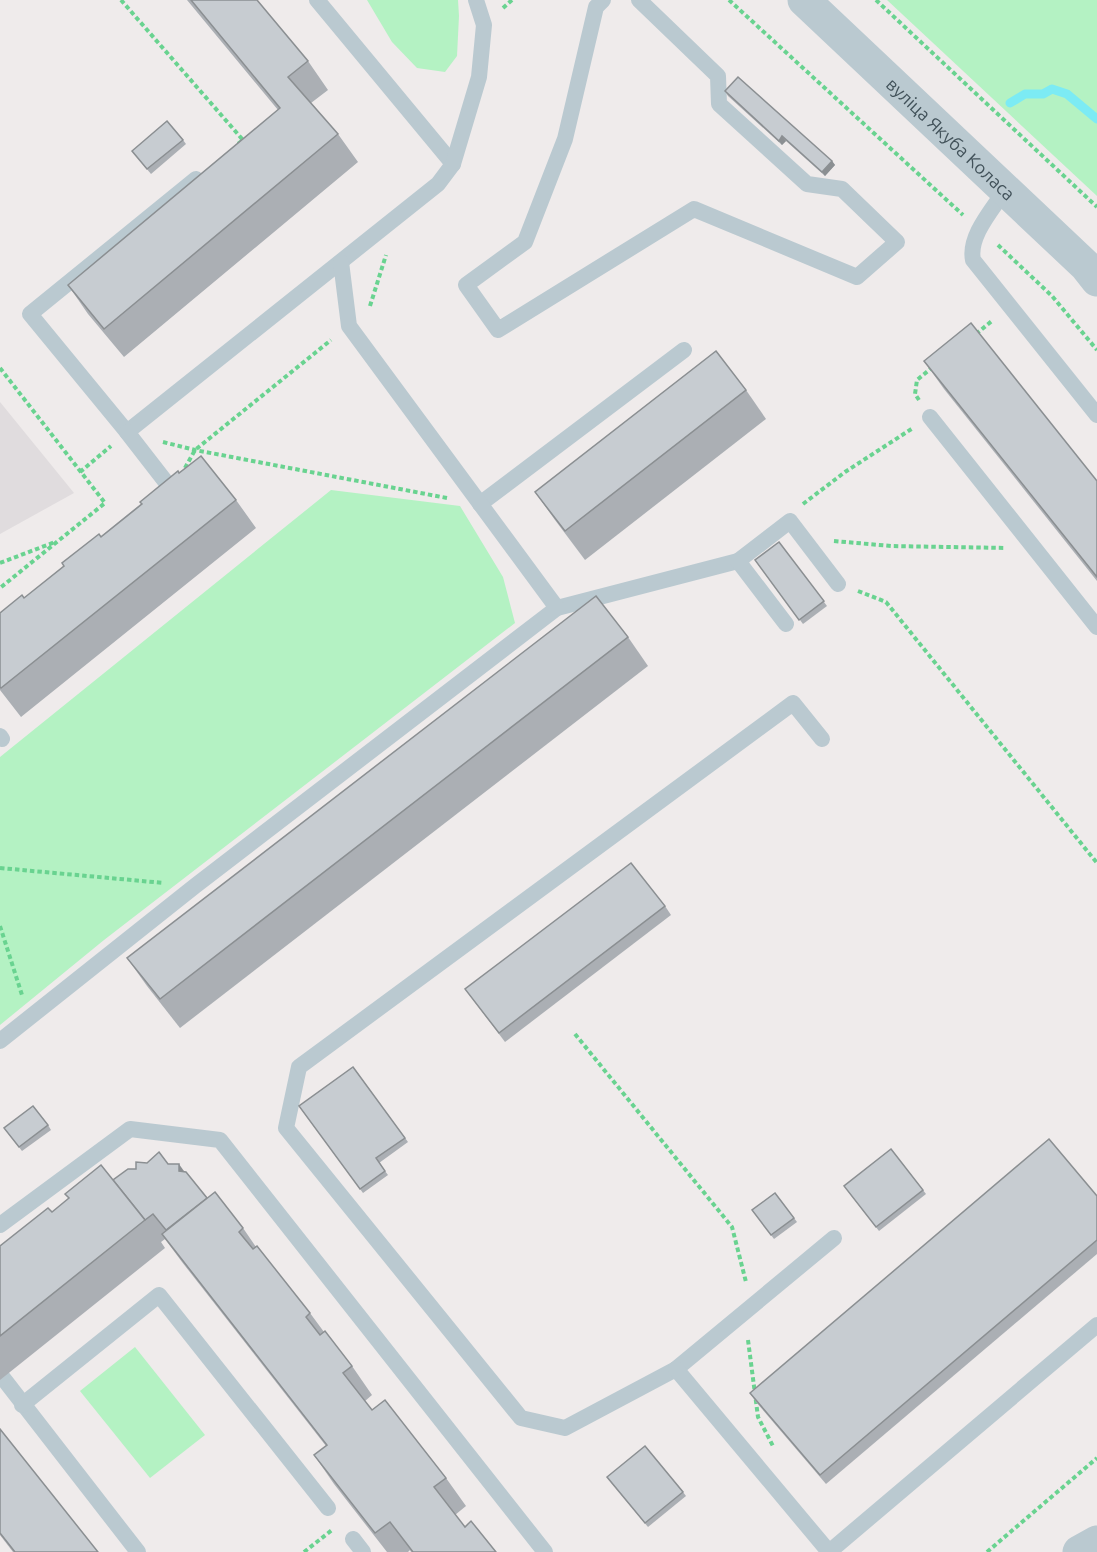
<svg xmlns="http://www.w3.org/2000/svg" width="1097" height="1552" viewBox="0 0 1097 1552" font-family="Ubuntu,sans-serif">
  <rect width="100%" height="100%" fill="#efebeb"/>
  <!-- education -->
  <polygon fill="#e0dcde" points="0,402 74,493 0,534"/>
  <!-- green -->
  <g fill="#b4f2c3">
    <polygon points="367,0 458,0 459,16 457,56 445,72 417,68 392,42"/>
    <polygon points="887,0 1097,0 1097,196"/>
    <polygon points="331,490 460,506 503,577 515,623 104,940 0,1025 0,757"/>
    <polygon points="135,1347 205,1435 150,1478 80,1391"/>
  </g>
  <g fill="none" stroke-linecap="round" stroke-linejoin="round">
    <!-- stream -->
    <polyline stroke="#7cebf4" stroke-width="9" points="1010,103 1025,94 1043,94 1052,89 1067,94 1097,119"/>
    <!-- path -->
    <g stroke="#69d390" stroke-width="4" stroke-dasharray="4.5 3" stroke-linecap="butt">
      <polyline points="121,0 243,140 238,144"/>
      <polyline points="729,0 963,215"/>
      <polyline points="876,0 1097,207"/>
      <polyline points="503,8 512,0"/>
      <polyline points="998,245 1052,296 1097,350"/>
      <polyline points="370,306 386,255"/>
      <polyline points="976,334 993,320"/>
      <polyline points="0,368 105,503 0,588"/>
      <polyline points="919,400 915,394 917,380 934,366"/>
      <polyline points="163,442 195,450 447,498"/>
      <polyline points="185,468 195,450 331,340"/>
      <polyline points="80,472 111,446"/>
      <polyline points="803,504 845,472 913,428"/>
      <polyline points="834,541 891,546 1006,548"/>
      <polyline points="0,563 55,542"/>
      <polyline points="858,591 886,602 1097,863"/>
      <polyline points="0,868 164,883"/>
      <polyline points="0,926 22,995"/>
      <polyline points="575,1034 732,1227 746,1282"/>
      <polyline points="748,1340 758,1417 774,1448"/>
      <polyline points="304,1552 332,1530"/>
      <polyline points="987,1552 1097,1458"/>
    </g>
    <!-- service -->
    <g stroke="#bac9d0" stroke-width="16">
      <polyline points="317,0 453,164"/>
      <polyline points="603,0 596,7 565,139 525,242 466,285 498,330 694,209 857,277 897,242 842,189 807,184 719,104 718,76 639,0"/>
      <polyline points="196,179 30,314 127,432 438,184 453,164 479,77 484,25 476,0"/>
      <path d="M1005 190C993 209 968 236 973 260L1097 415"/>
      <polyline points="930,417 1097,627"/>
      <polyline points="127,432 172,490 164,496"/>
      <polyline points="480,504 684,350"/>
      <polyline points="557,608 738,561"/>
      <polyline points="786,624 738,561 790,521 838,584"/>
      <polyline points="0,736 2,739"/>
      <polyline points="822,739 793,703 299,1067 286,1128 521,1418 565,1428 676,1369 834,1238"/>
      <polyline points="0,1041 195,886 557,608 349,326 341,262"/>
      <polyline points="0,1225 130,1129 220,1140 545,1552"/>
      <polyline points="676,1369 829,1552 1097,1325"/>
      <polyline points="3,1378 138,1552"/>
      <polyline points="22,1405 159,1295 328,1508"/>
      <polyline points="353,1539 363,1552"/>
    </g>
    <!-- tertiary -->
    <g stroke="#bac9d0" stroke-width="33">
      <path id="s1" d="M804 0 1086 266 1097 280"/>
      <polyline points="1079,1552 1097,1542"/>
    </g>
  </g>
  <!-- wall -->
  <g fill="#abafb4">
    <polygon points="187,0 257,0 308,61 328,90 311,103 338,134 358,162 124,357 88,314 68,285 278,110"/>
    <polygon points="725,91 832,161 835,165 825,176 786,141 782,145 728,96"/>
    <polygon points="183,140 186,144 151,174 132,151"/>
    <polygon points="924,361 1097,481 1097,581 944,389"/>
    <polygon points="746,390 766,419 585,560 555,520 535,492"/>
    <polygon points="179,473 236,500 256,528 21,717 0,690 0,613 24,598"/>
    <polygon points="779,542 827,606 803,624 755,560"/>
    <polygon points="628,637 648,666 180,1028 147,986 127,958"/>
    <polygon points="665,906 671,915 505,1042 465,989"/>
    <polygon points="353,1067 408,1142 379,1163 388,1175 363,1193 299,1106"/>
    <polygon points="48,1125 51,1130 22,1151 4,1128"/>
    <polygon points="891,1149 926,1194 879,1231 844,1186"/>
    <polygon points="168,1164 184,1171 207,1198 243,1228 256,1247 310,1313 324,1332 352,1366 372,1395 365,1401 372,1410 446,1478 466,1506 455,1515 465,1527 496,1552 411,1552 410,1550 408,1552 387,1552 334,1484 314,1455 326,1446 182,1262 165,1239 161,1242 165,1248 0,1380 0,1246 52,1212 136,1169"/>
    <polygon points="775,1193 797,1222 774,1239 752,1210"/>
    <polygon points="1097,1196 1097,1254 826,1484 756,1402 750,1393"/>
    <polygon points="0,1429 98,1552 13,1552 0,1535"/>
    <polygon points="610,1481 683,1492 686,1496 648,1527"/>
  </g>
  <!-- shaded-wall -->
  <g fill="#8b8f92">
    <polygon points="782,136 786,141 782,145 779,141"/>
    <polygon points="832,161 835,165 825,176 822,172"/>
    <polygon points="179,1164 195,1187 179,1171"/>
  </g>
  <!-- building -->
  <g fill="#c7ccd1" stroke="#8b8f92" stroke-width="1.5">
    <polygon points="191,0 257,0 308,61 288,77 338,134 104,329 68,285 280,108"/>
    <polygon points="738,77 832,161 822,172 782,136 779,141 725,91"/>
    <polygon points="167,121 183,140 147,169 132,151"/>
    <polygon points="971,323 1097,481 1097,577 924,361"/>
    <polygon points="716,351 746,390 565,531 535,492"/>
    <polygon points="201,456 236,500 1,688 0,687 0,613 22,595 24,598 64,566 62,563 99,534 101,537 142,504 140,502 178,471 179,473"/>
    <polygon points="779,542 824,601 799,620 755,560"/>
    <polygon points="596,596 628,637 160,999 127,958"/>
    <polygon points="631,863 665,906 499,1033 465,989"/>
    <polygon points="353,1067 405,1138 376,1158 385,1171 360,1189 299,1106"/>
    <polygon points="33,1106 48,1125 19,1147 4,1128"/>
    <polygon points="1049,1139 1097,1196 1097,1240 820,1475 750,1393"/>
    <polygon points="891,1149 923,1190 876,1227 844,1186"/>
    <polygon points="159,1152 168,1164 179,1164 179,1171 186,1172 207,1198 166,1230 153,1214 145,1220 113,1180 128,1169 136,1169 136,1162 147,1163"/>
    <polygon points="101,1165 145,1220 0,1336 0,1246 48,1208 52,1212 69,1198 65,1194"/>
    <polygon points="215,1192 243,1228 239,1232 253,1249 257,1246 310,1313 306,1317 320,1335 325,1331 352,1366 343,1373 372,1410 385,1400 446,1478 434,1487 465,1527 471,1521 496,1552 413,1552 390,1522 375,1533 314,1455 327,1445 162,1234"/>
    <polygon points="775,1193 794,1218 771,1235 752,1210"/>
    <polygon points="0,1429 98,1552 15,1552 0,1533"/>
    <polygon points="645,1446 683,1492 645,1523 607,1477"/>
  </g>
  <g text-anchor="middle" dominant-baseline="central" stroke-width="4.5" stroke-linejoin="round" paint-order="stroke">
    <!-- street labels -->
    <g font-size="18" fill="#42525a" stroke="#fff">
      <text stroke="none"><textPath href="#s1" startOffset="202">вуліца Якуба Коласа</textPath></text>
    </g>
  </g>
</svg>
